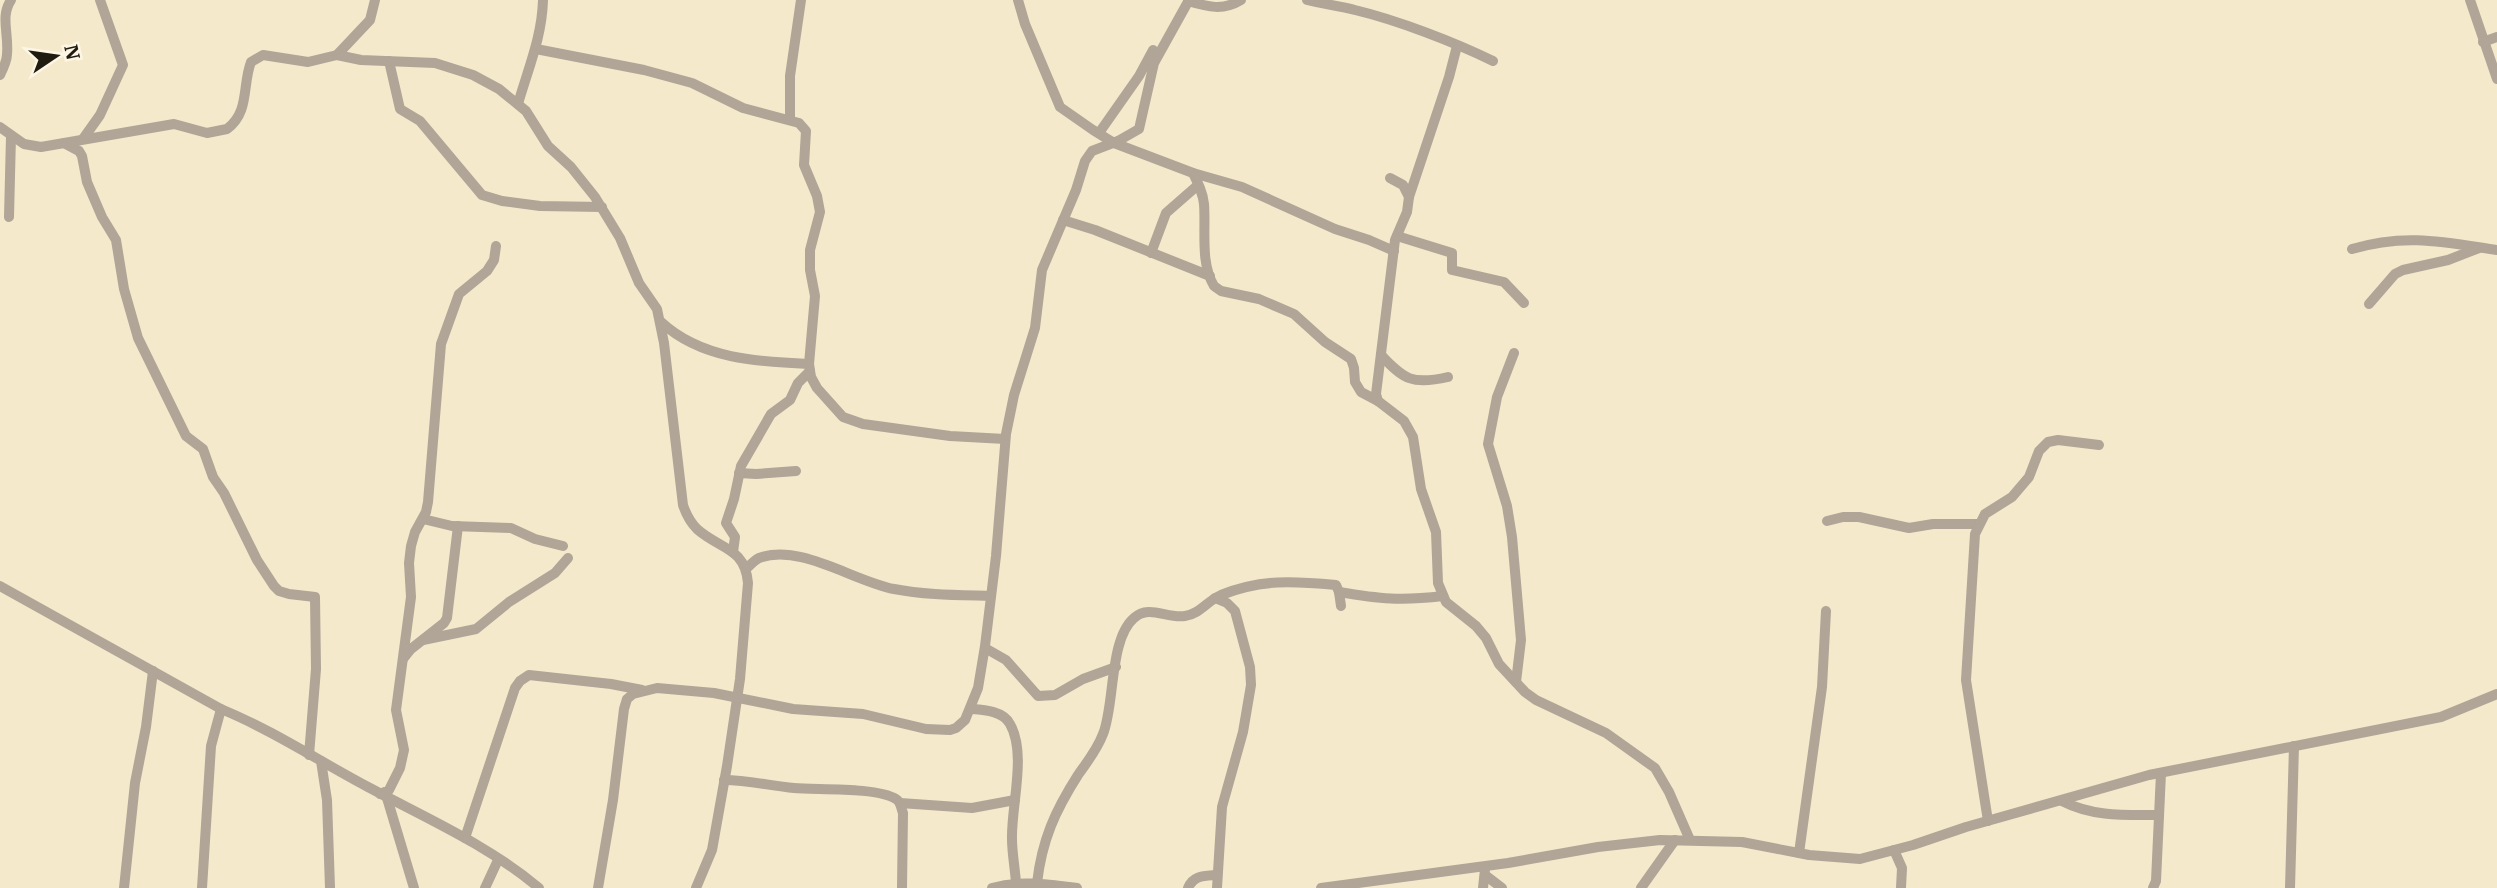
<svg xmlns="http://www.w3.org/2000/svg" width="2497" height="888" viewBox="0 0 2497 888" font-family="'IBM Plex Serif',serif">
  <rect width="100%" height="100%" fill="#f4e9cb"/>
  <g fill="none" stroke-linecap="round" stroke-linejoin="round">
    <!-- minor -->
    <g stroke="#b0a597" stroke-width="10">
      <polyline points="1018,0 1025,24 1060,107 1093,130 1114,143 1193,173 1242,187 1335,229 1369,240 1394,251"/>
      <path d="M1307 0C1323 4 1340 6 1355 10 1397 20 1454 42 1493 61"/>
      <polyline points="2470,0 2497,79"/>
      <path d="M1188 1C1208 7 1223 11 1241 0"/>
      <polyline points="2483,42 2497,37"/>
      <polyline points="536,49 644,70 692,83 743,108 799,123 806,131 804,165 817,196 820,212 810,250 810,270 815,296 809,364 811,377 817,388 843,417 863,424 950,436 1005,439"/>
      <polyline points="337,55 370,20 375,0"/>
      <polyline points="389,61 400,109 420,121 482,195 502,201 540,206 602,207"/>
      <path d="M0 75C3 69 7 61 7 54 9 33 0 17 11 0"/>
      <path d="M518 104C528 69 542 37 543 0"/>
      <polyline points="790,120 790,76 801,0"/>
      <path d="M0 127 24 144 41 147 174 124 207 133 227 129C250 112 242 85 251 62L263 55 308 62 337 55 361 60 435 63 473 75 499 89 526 111 548 146 571 167 595 197 620 238 639 283 657 309 664 343 683 505C686 514 690 522 697 529 719 549 745 547 748 583L740 679 727 766 712 850 696 888"/>
      <polyline points="1099,133 1139,76 1153,50"/>
      <polyline points="83,139 100,115 123,65 100,0"/>
      <polyline points="64,143 79,151 82,156 87,182 102,217 116,240 124,289 138,338 186,436 203,449 213,477 224,493 257,560 274,586 279,591 289,594 315,597 316,669 309,755"/>
      <path d="M1193 173C1198 183 1203 193 1204 204 1206 230 1200 263 1214 286L1221 291 1259 299 1294 314 1325 342 1351 359 1354 368 1355 382 1361 392 1378 401"/>
      <polyline points="1390,178 1403,185 1409,197 1407,212 1395,240 1376,394 1378,401 1404,421 1413,437 1421,489 1436,532 1438,583 1446,602 1476,626 1486,638 1499,664 1525,692 1536,700 1606,733 1655,768 1669,792 1690,840"/>
      <polyline points="1409,197 1449,77 1457,46"/>
      <polyline points="9,217 11,136"/>
      <polyline points="1063,220 1095,230 1210,276"/>
      <polyline points="1397,236 1452,253 1452,270 1504,282 1524,303"/>
      <path d="M2352 249C2405 233 2444 242 2497 250"/>
      <polyline points="1151,253 1166,213 1198,185"/>
      <polyline points="2369,304 2395,274 2403,270 2448,260 2479,248"/>
      <path d="M661 322C701 359 758 362 809 364"/>
      <polyline points="1514,353 1497,397 1488,444 1507,506 1512,537 1521,640 1516,682"/>
      <path d="M1381 355C1404 380 1413 385 1448 377"/>
      <polyline points="739,473 756,474 796,471"/>
      <polyline points="423,519 452,526 511,528 535,539 563,546"/>
      <polyline points="1827,521 1843,517 1859,517 1909,528 1933,524 1979,524"/>
      <polyline points="733,552 735,537 726,523 734,499 741,466 771,414 790,400 798,383 810,371"/>
      <path d="M747 568C750 565 755 560 759 558 800 543 853 581 894 589 925 595 959 595 991 596"/>
      <path d="M0 586 221 709C272 730 319 761 368 787 426 818 488 845 539 888"/>
      <path d="M1339 592C1380 599 1401 601 1443 596"/>
      <polyline points="1215,598 1227,603 1235,611 1250,667 1251,685 1243,732 1222,807 1217,888"/>
      <polyline points="423,640 476,629 509,602 555,573 568,558"/>
      <polyline points="985,648 1006,660 1038,696 1055,695 1083,679 1116,667"/>
      <polyline points="403,659 411,649 444,623 447,618 458,526"/>
      <path d="M971 709C985 710 1003 711 1010 724 1027 754 1011 806 1012 839 1012 853 1015 868 1016 883"/>
      <polyline points="321,761 327,800 330,888"/>
      <path d="M724 780C748 780 771 786 794 788 818 790 877 787 896 799 901 802 901 808 903 813L902 888"/>
      <polyline points="380,794 389,790 400,768 404,750 396,710 411,597 409,563 411,546 415,532 426,512 428,502 441,344 459,294 487,271 494,260 496,246"/>
      <polyline points="387,798 414,888"/>
      <path d="M2062 801C2093 817 2125 815 2159 815"/>
      <polyline points="900,803 972,808 1015,800"/>
      <polyline points="1988,821 1966,680 1975,534 1985,514 2012,497 2029,477 2039,451 2048,442 2058,440 2099,445"/>
      <polyline points="465,838 515,688 520,681 529,675 611,684 642,690"/>
      <polyline points="1894,850 1902,868 1901,888"/>
      <polyline points="1799,853 1822,687 1826,611"/>
      <polyline points="1485,875 1502,888"/>
      <path d="M1037 883C1042 840 1055 811 1078 775 1087 762 1097 750 1103 734 1115 705 1109 639 1134 618 1149 604 1167 619 1185 616 1200 614 1207 601 1221 595 1261 579 1293 581 1336 585L1339 592 1341 606"/>
      <polyline points="124,888 135,783 146,727 153,671"/>
      <polyline points="202,888 211,746 221,709"/>
      <polyline points="485,888 498,860"/>
      <polyline points="598,888 613,800 624,709 627,699 633,694 657,688 714,693 793,709 863,714 926,729 950,730 956,728 965,720 978,688 985,646 996,556 1006,434 1014,395 1035,328 1042,270 1076,190 1085,161 1092,151 1118,141 1139,129 1154,63 1189,0"/>
      <path d="M992 888C1021 880 1047 884 1077 888"/>
      <path d="M1188 888C1193 875 1205 876 1217 875"/>
      <polyline points="1321,888 1508,863 1598,847 1660,840 1742,842 1809,855 1860,859 1913,845 1966,827 2149,775 2441,717 2497,694"/>
      <polyline points="1483,888 1485,869"/>
      <polyline points="1641,888 1675,840"/>
      <polyline points="2153,888 2156,881 2161,773"/>
      <polyline points="2290,888 2294,746"/>
    </g>
  </g>
  <!-- north arrow -->
  <g transform="translate(56 56) rotate(77)" stroke="#fdf6e4" stroke-width="5" paint-order="stroke">
  <path d="M0-5L12 26L0 18L-12 26Z" fill="#1f1b10"/>
  <text y="-10" font-size="19" font-weight="bold" text-anchor="middle" fill="#1f1b10">N</text>
  </g>
</svg>
